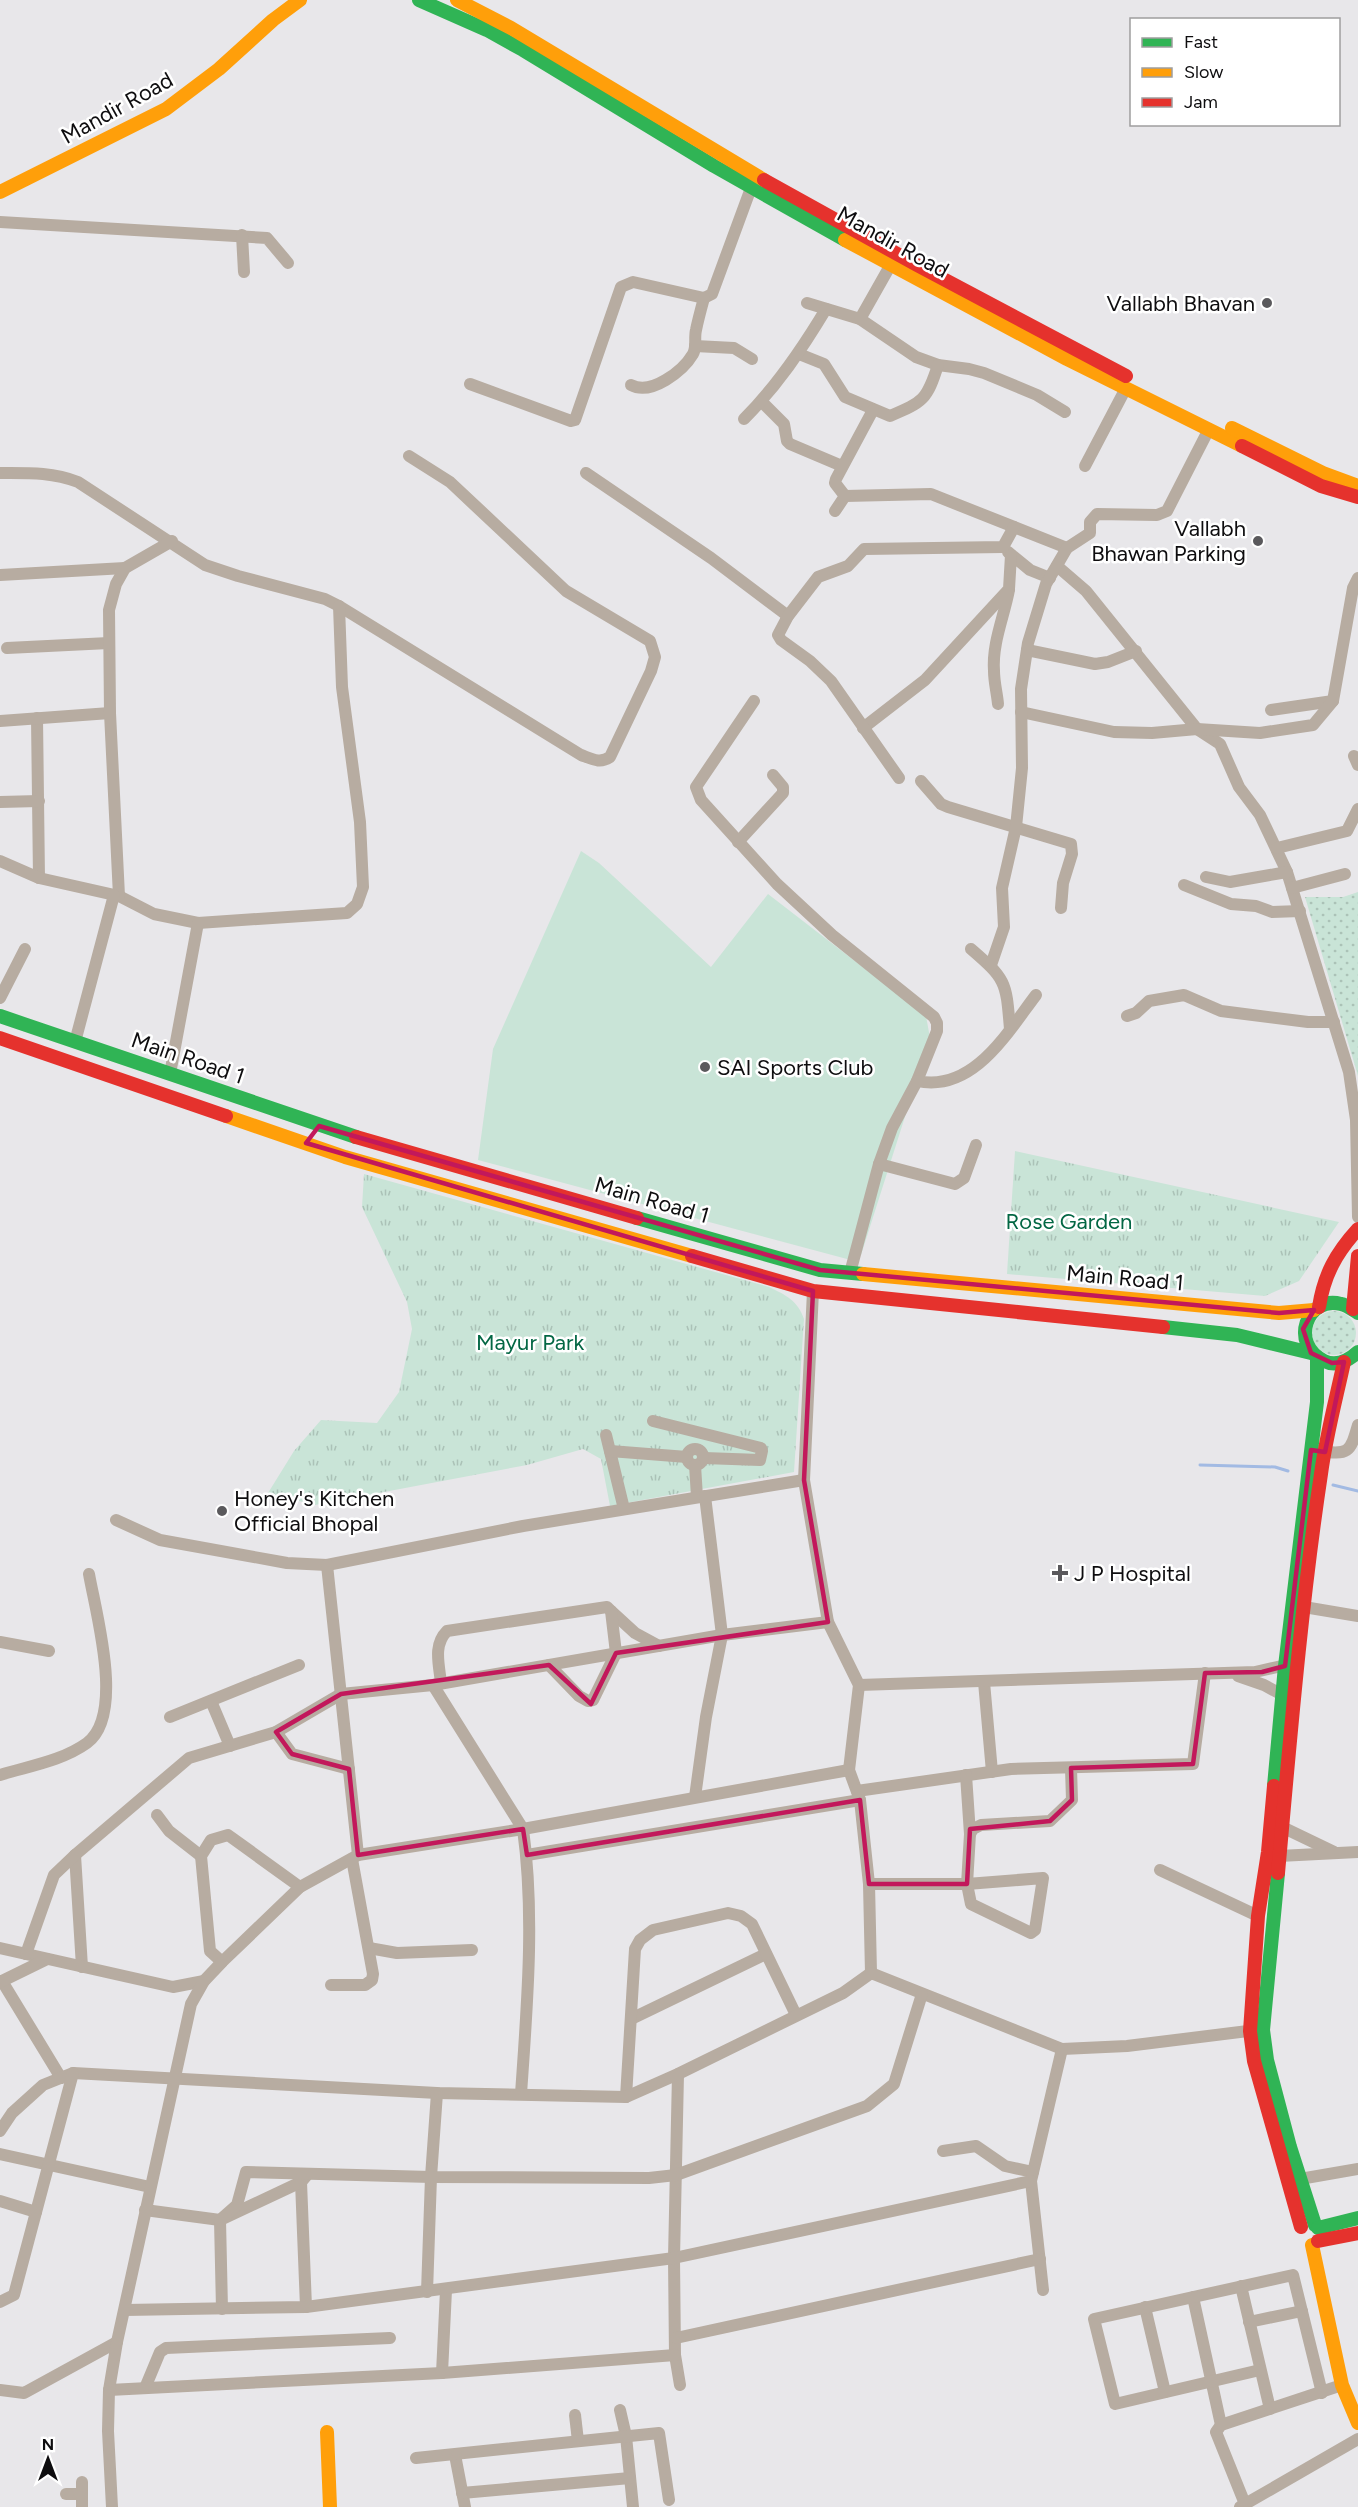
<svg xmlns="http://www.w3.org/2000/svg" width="1358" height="2507" viewBox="0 0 1358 2507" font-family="Figtree,sans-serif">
  <defs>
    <pattern id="grass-dots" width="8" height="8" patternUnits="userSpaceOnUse" patternTransform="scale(1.5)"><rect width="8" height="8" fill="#c9e4d7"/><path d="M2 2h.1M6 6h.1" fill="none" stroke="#abc2b7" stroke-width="1.8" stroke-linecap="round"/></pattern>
    <pattern id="park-tufts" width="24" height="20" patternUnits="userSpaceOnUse" patternTransform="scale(1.5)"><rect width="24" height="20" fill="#c9e4d7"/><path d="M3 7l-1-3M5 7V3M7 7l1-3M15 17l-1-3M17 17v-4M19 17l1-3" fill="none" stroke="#abc2b7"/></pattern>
  </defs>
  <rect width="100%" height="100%" fill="#e8e7ea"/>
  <!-- grass -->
  <g fill="url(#grass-dots)">
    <polygon points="1358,892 1358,1076 1305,897 1343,897"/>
    <circle cx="1334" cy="1333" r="22"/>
  </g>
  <!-- park -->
  <g fill="url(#park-tufts)">
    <polygon points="1015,1151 1339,1222 1299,1281 1265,1296 1007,1274"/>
    <path d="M364 1174 769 1287C786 1295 798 1301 804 1319L794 1472 610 1506 601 1459 583 1449 527 1465 315 1505 268 1493 294 1451 321 1420 377 1423 399 1392 412 1329 407 1302 362 1207Z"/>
  </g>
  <!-- pitch -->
  <polygon fill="#c9e4d7" points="581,851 599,863 711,967 768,894 926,1016 930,1038 861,1255 847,1259 478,1160 493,1049"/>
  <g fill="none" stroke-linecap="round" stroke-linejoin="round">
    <!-- stream -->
    <g stroke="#a2bae3" stroke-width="3">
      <polyline points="1200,1465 1275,1467 1288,1471"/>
      <polyline points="1333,1485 1358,1491"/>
    </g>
    <!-- street -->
    <g stroke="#b7aca1" stroke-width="12">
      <polyline points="0,222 267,238 288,263"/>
      <polyline points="242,235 244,272"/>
      <polyline points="807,303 860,319 916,357 938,365 969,369 984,373 1037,395 1065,412"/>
      <polyline points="860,319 890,266"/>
      <polyline points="695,346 734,348 752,359"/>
      <path d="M799 354 824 364 845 397 890 416C923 402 927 400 938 365"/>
      <polyline points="470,384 571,421 575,420 621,287 633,282 704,298 712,294 751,188"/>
      <path d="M631 385C651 396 683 371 693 354 697 347 694 338 696 330 698 320 701 309 704 298"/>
      <polyline points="762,402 784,424 787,441 790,444 842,466"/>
      <path d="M744 419C777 386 802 349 826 309"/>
      <polyline points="1085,466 1126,388"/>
      <path d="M0 473C28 473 52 472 78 482L205 565 238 576 325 599 339 606 581 755C592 759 600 764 610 757L651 671 655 657 650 641 566 591 450 482 409 456"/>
      <polyline points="586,473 711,558 788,616"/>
      <polyline points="845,496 931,494 1067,548"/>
      <polyline points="835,511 845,496 835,483 836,479 873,410"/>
      <polyline points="1008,552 1030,570 1050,578"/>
      <polyline points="1057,566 1086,591 1197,729 1220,744 1239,787 1260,815 1287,872 1349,1072 1356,1120 1358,1217"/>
      <polyline points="0,575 125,568"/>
      <polyline points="7,648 109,643"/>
      <polyline points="1027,650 1095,664 1108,662 1136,651"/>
      <polyline points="754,701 696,787 701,800 777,884 832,935 934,1017 937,1023 937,1031 917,1081 892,1128 879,1164 850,1273"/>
      <path d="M998 704C997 693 994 682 994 671 992 643 1004 617 1009 590"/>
      <polyline points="1271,710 1333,701"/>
      <polyline points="1021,712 1114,732 1152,733 1197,729 1260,733 1313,725 1333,701 1353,588 1358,578"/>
      <polyline points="37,718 39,878"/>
      <polyline points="0,721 110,713"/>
      <polyline points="863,728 925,680 1009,589 1011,555"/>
      <polyline points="1354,756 1358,765"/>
      <polyline points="899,778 831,681 810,661 781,640 778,635 788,616 818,577 848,566 864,549 1003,547 1014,527"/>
      <polyline points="921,781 941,804 948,807 1071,844 1072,854 1063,883 1061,908"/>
      <polyline points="0,802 39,801"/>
      <polyline points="738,842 783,793 783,787 773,775"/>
      <polyline points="1277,848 1347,831 1358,809"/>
      <polyline points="0,861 39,878 119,896 154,914 198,923 347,913 357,904 363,887 360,822 342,687 339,606"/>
      <polyline points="1206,877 1230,882 1287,872"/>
      <polyline points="1184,885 1231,904 1256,906 1272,912 1300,911"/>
      <polyline points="1292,888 1345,874"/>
      <polyline points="119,896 110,713 109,610 116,584 125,568 172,541"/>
      <path d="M971 949C1007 980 1006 982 1010 1029"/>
      <polyline points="991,965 1004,927 1002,888 1016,827 1022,768 1021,689 1028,643 1046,584 1067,548 1090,533 1090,522 1097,514 1157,515 1167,511 1209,429"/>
      <polyline points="0,998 25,949"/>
      <polyline points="1127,1016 1136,1013 1149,1001 1184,995 1221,1011 1308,1022 1334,1022"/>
      <polyline points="75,1042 114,895"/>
      <polyline points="170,1074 198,923"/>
      <path d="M917 1081C973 1093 1007 1033 1036 995"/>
      <polyline points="879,1164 955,1184 964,1178 976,1145"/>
      <polyline points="813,1291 804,1480 828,1622 859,1685 849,1770 860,1800 869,1884 871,1973"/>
      <polyline points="653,1421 761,1448 762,1451 760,1460 704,1458"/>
      <polyline points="606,1435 624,1509"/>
      <circle cx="695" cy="1457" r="8"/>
      <polyline points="610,1451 687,1457"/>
      <path d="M1318 1451C1349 1455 1350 1453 1358 1425"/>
      <polyline points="695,1465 697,1497"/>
      <polyline points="116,1520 160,1540 287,1563 327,1565 523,1526 804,1480"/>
      <polyline points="327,1565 358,1855"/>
      <polyline points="1304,1607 1358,1616"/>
      <polyline points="611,1611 635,1633 659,1646"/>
      <polyline points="0,1642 49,1651"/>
      <polyline points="1238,1676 1264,1685 1288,1698"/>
      <polyline points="984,1682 992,1772"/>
      <path d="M441 1683C439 1664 433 1645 447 1631L607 1607 611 1611 616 1653 593 1700 588 1701 579 1696 549 1665"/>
      <path d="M433 1685 523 1829C535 1916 527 2006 521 2094"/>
      <polyline points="859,1685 1255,1672 1291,1664"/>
      <polyline points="211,1701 230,1746"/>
      <polyline points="170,1717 299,1665"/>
      <polyline points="276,1732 292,1754 349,1769"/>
      <path d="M0 1775C29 1766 62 1761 87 1743 125 1715 96 1614 89 1574"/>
      <polyline points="857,1791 1011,1769 1193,1764 1205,1673"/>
      <polyline points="695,1797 706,1717 722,1635 705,1496"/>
      <polyline points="157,1815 169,1831 201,1856"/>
      <polyline points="1282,1827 1334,1852"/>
      <polyline points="970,1834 973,1829 981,1825 1050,1821 1072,1800 1071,1768"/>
      <polyline points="75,1855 82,1967"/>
      <polyline points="527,1855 860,1800"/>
      <polyline points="1279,1856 1358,1852"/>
      <polyline points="1160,1870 1258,1916"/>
      <polyline points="869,1884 967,1884 1043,1878 1035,1930 1031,1933 971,1904 967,1884 970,1834 966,1775"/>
      <polyline points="0,1948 173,1987 204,1981"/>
      <polyline points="369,1948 397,1953 472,1950"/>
      <polyline points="26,1954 54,1875 75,1855 189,1758 276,1732 341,1694 433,1685 722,1635 828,1622"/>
      <polyline points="222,1962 210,1951 201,1856 211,1840 228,1835 300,1887"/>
      <polyline points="2,1981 61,2078"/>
      <polyline points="0,1982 47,1959"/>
      <polyline points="331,1985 365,1985 372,1980 373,1974 352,1859"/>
      <polyline points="631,2019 766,1954"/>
      <polyline points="678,2074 674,2258 675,2355 680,2385"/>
      <polyline points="626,2097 635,1949 640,1940 653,1930 728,1913 741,1916 752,1924 796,2015"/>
      <polyline points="0,2131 12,2113 43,2085 73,2073 437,2093 626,2097 678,2074 843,1993 871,1973 1062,2049 1127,2046 1256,2030"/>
      <polyline points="943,2151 976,2146 1005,2166 1033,2172"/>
      <polyline points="0,2154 150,2187"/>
      <polyline points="1300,2179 1358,2169"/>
      <polyline points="301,2182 306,2307"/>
      <polyline points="0,2201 36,2212"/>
      <polyline points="145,2210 220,2220 301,2182 307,2175"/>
      <polyline points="1241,2286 1270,2409"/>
      <polyline points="1043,2290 1031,2181 1062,2049"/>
      <polyline points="427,2292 431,2177 437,2093"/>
      <polyline points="1193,2297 1221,2425"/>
      <polyline points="0,2302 14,2295 73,2073"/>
      <polyline points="1145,2307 1165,2392"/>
      <polyline points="222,2309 220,2220 237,2205 246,2172 431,2177 649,2178 676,2175 867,2106 894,2084 922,1994"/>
      <polyline points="125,2310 306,2307 674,2258 1031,2181"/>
      <polyline points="1249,2322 1302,2311"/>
      <polyline points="676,2338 1040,2259"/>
      <polyline points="1260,2370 1115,2404 1094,2319 1293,2275 1322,2393"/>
      <polyline points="442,2373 446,2290"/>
      <polyline points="145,2388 160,2352 166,2348 390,2338"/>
      <polyline points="0,2390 24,2393 117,2342"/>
      <polyline points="109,2390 442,2373 675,2355"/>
      <polyline points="620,2410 626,2436 633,2507"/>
      <polyline points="575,2415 578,2441"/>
      <polyline points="455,2455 465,2507"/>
      <polyline points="416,2458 659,2433 669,2500"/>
      <polyline points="462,2493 630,2478"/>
      <polyline points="66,2494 82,2494"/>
      <polyline points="1245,2504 1216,2432 1221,2425 1342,2385"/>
      <polyline points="82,2507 82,2482"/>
      <polyline points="112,2507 108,2431 109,2390 117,2342 191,2004 204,1981 222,1962 300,1887 358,1855 523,1829 849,1770"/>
      <polyline points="1240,2507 1358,2439"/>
    </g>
    <!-- fast -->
    <g stroke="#30b455" stroke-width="14">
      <polyline points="419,0 487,30 523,50 714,166 845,240"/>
      <polyline points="0,1016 356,1137"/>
      <polyline points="637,1218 820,1270 863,1274"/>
      <path d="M1358 1313C1353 1310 1347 1305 1341 1304 1307 1295 1289 1344 1324 1361 1336 1367 1348 1361 1358 1352"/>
      <polyline points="1163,1327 1237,1335 1311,1353"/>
      <polyline points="1274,1786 1285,1666 1317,1402 1317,1357"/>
      <polyline points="1278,1873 1263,2030 1267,2060 1290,2147 1315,2225"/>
      <polyline points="1318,2228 1358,2218"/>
    </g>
    <!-- slow -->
    <g stroke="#ff9f0a" stroke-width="14">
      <polyline points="457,0 511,28 764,180"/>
      <polyline points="0,192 166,109 219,69 273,20 300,0"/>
      <polyline points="845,240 1067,359 1242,446"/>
      <polyline points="1232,428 1323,473 1358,486"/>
      <polyline points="226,1116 345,1157 692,1256"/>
      <polyline points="863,1274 1279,1313 1314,1310"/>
      <polyline points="1312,2245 1342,2385 1358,2423"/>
      <polyline points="327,2432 330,2507"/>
    </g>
    <!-- jam -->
    <g stroke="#e5322d" stroke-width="14">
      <polyline points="764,180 917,265 1126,376"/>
      <polyline points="1242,446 1321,486 1358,497"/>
      <polyline points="0,1038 226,1116"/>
      <polyline points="356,1137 637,1218"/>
      <polyline points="692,1256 813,1291 1163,1327"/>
      <path d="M1319 1307C1324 1275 1336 1253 1358 1229"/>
      <polyline points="1353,1309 1358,1256"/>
      <polyline points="1274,1786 1268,1852 1258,1916 1250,2031 1254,2061 1301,2227"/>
      <path d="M1278 1873C1290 1740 1301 1606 1321 1474 1326 1436 1336 1399 1344 1362"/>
      <polyline points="1318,2241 1358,2233"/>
    </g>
  </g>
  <!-- marked area -->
  <path fill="none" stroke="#c2185b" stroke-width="4.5" stroke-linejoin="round" d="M319 1126 820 1270 1279 1313 1314 1310 1303 1329 1311 1353 1332 1363 1344 1362 1325 1452 1311 1450 1285 1666 1262 1672 1205 1673 1193 1764 1071 1768 1072 1800 1050 1821 970 1829 967 1884H869L860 1800 527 1855 523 1829 358 1855 349 1769 292 1754 276 1732 341 1694 549 1665 591 1704 616 1653 828 1622 804 1480 813 1291 306 1143Z"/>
  <!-- markers -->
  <g fill="#5a595c" stroke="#fff" stroke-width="2">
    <circle cx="1267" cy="303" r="6"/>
    <circle cx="1258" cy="541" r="6"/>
    <circle cx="705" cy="1067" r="6"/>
    <circle cx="222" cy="1511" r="6"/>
    <path d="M1057 1564h6v6h6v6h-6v6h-6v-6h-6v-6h6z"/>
  </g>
  <g text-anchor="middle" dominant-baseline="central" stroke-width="5" stroke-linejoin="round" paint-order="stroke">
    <!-- street labels -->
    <g font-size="22" fill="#0e0d0f" stroke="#fff">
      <text transform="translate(117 108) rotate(-29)">Mandir Road</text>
      <text transform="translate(893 242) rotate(29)">Mandir Road</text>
      <text transform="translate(188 1058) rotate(19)">Main Road 1</text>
      <text transform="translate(652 1200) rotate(16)">Main Road 1</text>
      <text transform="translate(1125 1278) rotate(5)">Main Road 1</text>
    </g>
    <!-- poi labels -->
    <g font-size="22" fill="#0e0d0f" stroke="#fff" text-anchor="start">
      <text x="1255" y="303" text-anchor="end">Vallabh Bhavan</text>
      <text x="1246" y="528" text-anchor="end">Vallabh<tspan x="1246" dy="25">Bhawan Parking</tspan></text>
      <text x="717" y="1067">SAI Sports Club</text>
      <text x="234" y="1498">Honey's Kitchen<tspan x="234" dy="25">Official Bhopal</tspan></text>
      <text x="1074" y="1573">J P Hospital</text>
    </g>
    <!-- park labels -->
    <g font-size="22" fill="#036744" stroke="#fff">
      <text x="1069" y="1221">Rose Garden</text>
      <text x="530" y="1342">Mayur Park</text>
    </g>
  </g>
  <!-- legend -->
  <rect x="1130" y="18" width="210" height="108" fill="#ffffff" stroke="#9f9e9f" stroke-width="1.5"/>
  <rect x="1142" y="38" width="30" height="9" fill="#30b455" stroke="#9f9e9f" stroke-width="1.5"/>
  <text x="1184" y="48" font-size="18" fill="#0e0d0f">Fast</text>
  <rect x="1142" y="68" width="30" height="9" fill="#ff9f0a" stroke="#9f9e9f" stroke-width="1.5"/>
  <text x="1184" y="78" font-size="18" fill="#0e0d0f">Slow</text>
  <rect x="1142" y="98" width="30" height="9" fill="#e5322d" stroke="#9f9e9f" stroke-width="1.5"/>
  <text x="1184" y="108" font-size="18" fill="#0e0d0f">Jam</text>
  <!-- north arrow -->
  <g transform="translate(48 2459)" stroke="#ffffff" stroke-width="4.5" paint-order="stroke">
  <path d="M0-4.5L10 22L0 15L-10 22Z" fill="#0e0d0f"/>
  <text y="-9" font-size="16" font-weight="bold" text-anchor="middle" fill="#0e0d0f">N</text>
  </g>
</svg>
